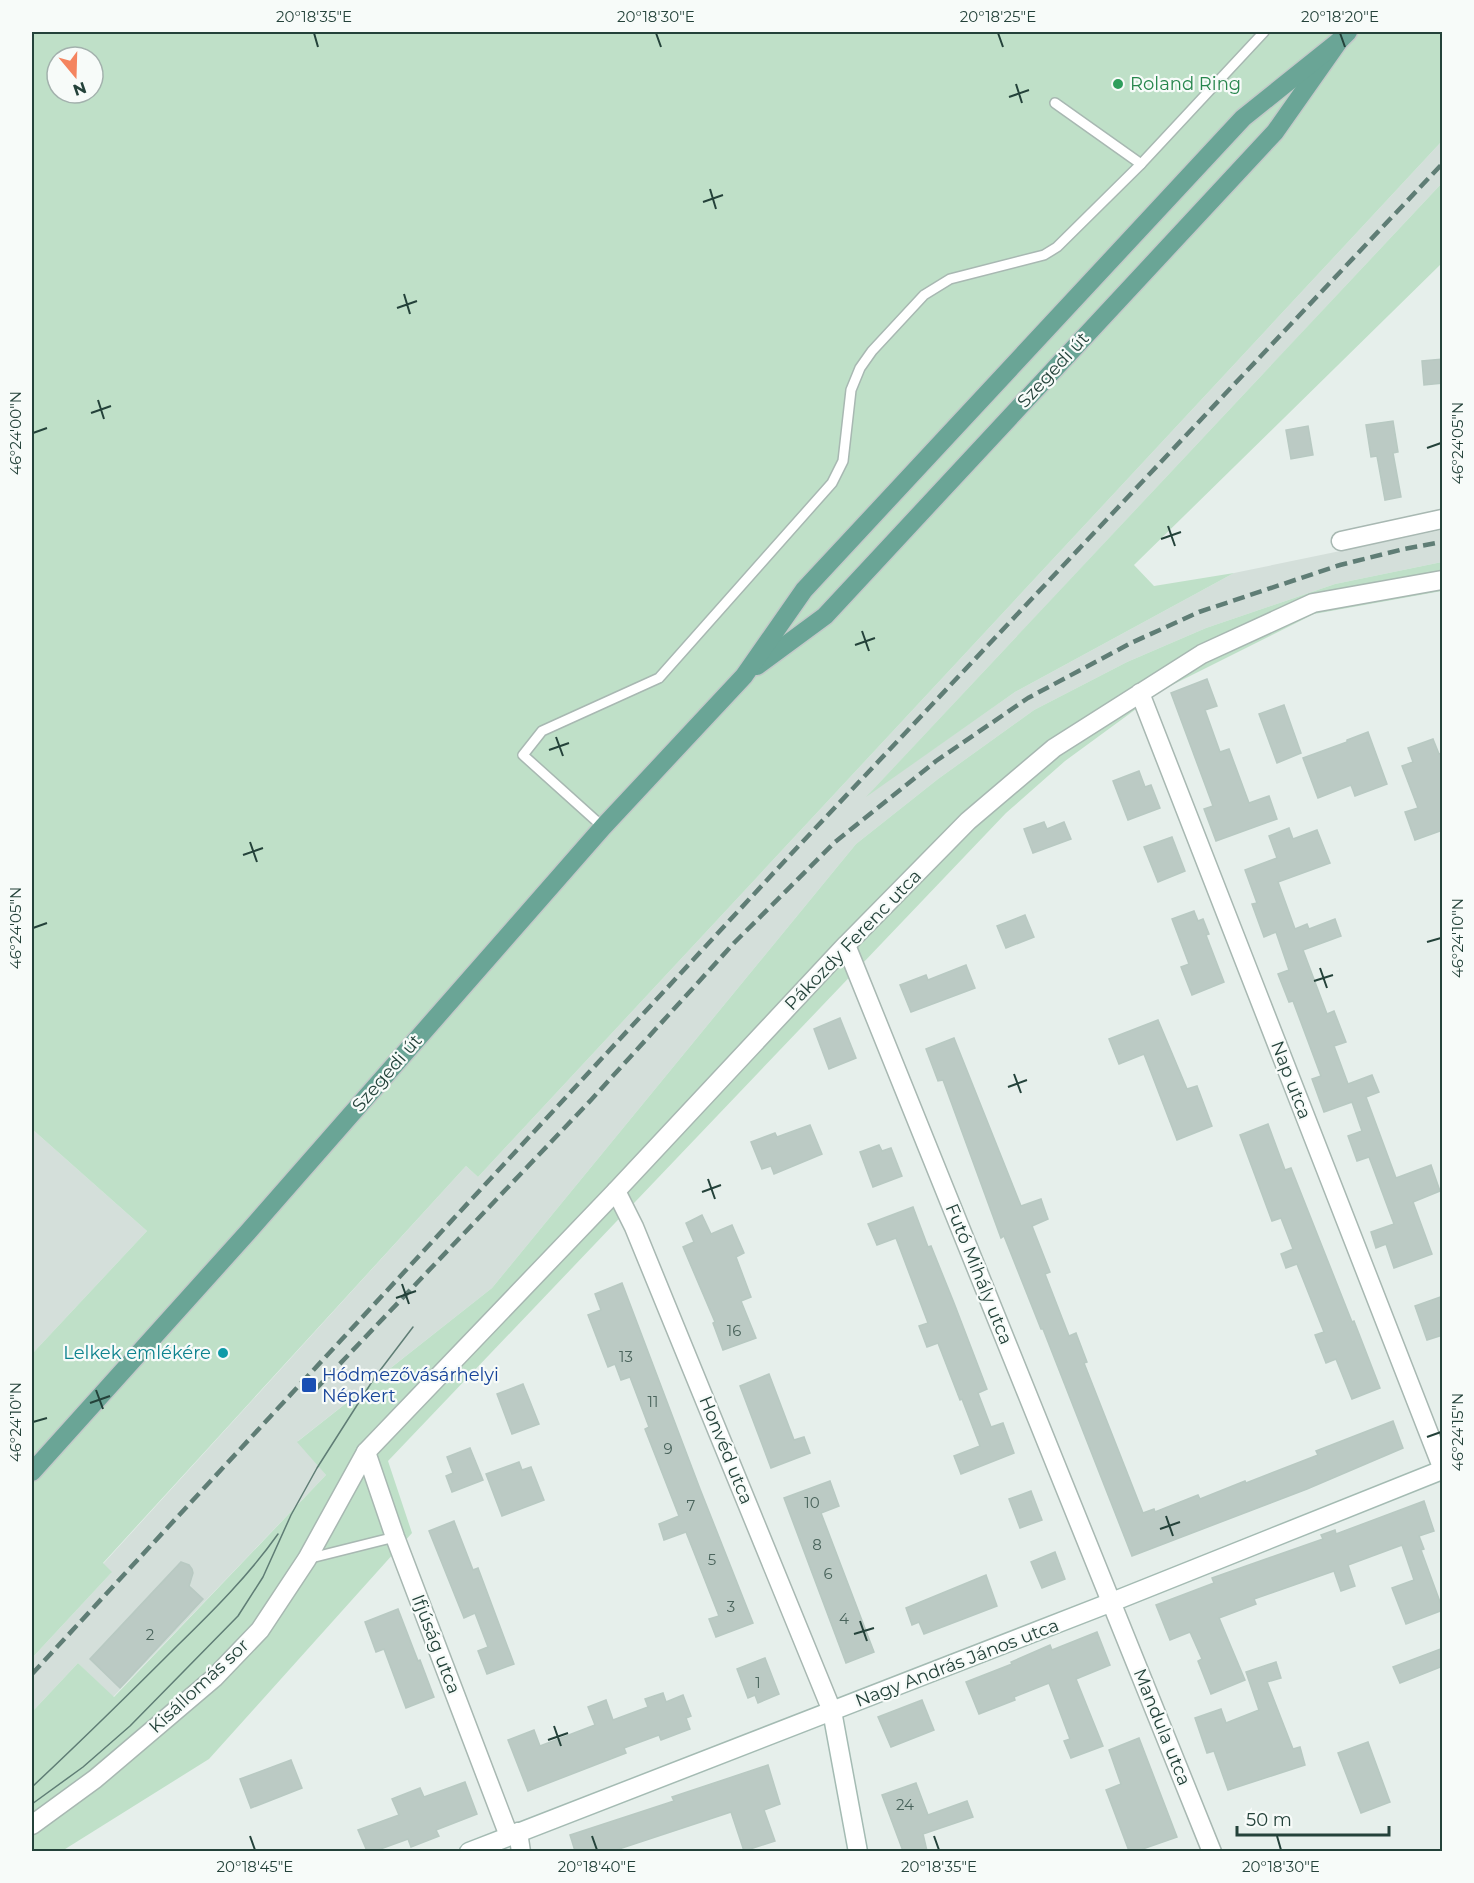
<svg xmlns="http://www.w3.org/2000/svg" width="1474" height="1883" viewBox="0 0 1474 1883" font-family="Montserrat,sans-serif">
  <rect width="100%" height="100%" fill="#e6efeb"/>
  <!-- built -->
  <g fill="#d4dfda">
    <polygon points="1442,141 1442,183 869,794 1015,692 1234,573 1442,530 1442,562 1335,584 1206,628 1127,662 1034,710 938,779 856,844 492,1288 298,1441 326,1475 113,1697 78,1663 32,1712 32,1658 111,1573 103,1564 466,1166 478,1177"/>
    <polygon points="32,1129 147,1231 32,1354"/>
  </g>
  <!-- green -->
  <g fill="#bfe0c8" fill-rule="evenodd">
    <path d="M32 32H1442V141L478 1177 466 1166 103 1563 112 1572 32 1658V1354L147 1231 32 1129ZM57 57H93V93H57Z"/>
    <polygon points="1442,183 1442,263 1134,565 1154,586 1234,573 1015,692 866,797"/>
    <polygon points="1442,562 1442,591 1314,614 1162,690 1065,761 1006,813 388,1461 412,1533 209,1759 62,1851 32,1851 32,1712 78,1663 114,1697 326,1475 297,1442 492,1288 856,844 938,779 1034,710 1127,662 1206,628 1335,584"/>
  </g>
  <!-- building -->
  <g fill="#bbcac4" stroke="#b8c9c2" stroke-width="1.5">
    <polygon points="1443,359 1443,383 1424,385 1422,361"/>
    <polygon points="1393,421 1398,452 1393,453 1401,497 1385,500 1377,456 1371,457 1366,425"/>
    <polygon points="1308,426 1313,455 1291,459 1286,430"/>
    <polygon points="1207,679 1217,706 1205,710 1220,752 1229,749 1249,803 1269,796 1277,819 1216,841 1204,809 1213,806 1171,693"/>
    <polygon points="1284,705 1301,753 1277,763 1259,714"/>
    <polygon points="1368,732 1387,784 1355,796 1351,785 1318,798 1303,758 1347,742 1347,740"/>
    <polygon points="1433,739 1439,754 1443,753 1443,830 1415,840 1405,812 1418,808 1402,766 1413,762 1408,748"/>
    <polygon points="1139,771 1145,787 1151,785 1160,808 1128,820 1113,781"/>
    <polygon points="1044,822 1047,829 1064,822 1071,839 1033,853 1024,829"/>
    <polygon points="1289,828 1293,839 1317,830 1330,863 1278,882 1295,929 1307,924 1309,929 1335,919 1341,936 1303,950 1327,1014 1334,1011 1346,1042 1334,1046 1348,1084 1372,1075 1379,1092 1366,1097 1396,1178 1431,1165 1440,1191 1413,1202 1432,1254 1394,1268 1386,1244 1376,1248 1371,1232 1394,1224 1369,1157 1357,1161 1348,1136 1362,1131 1352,1102 1324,1112 1312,1079 1321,1076 1293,1001 1289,1002 1278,974 1289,970 1276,932 1264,937 1252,904 1257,903 1245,870 1277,858 1269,836"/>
    <polygon points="1172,837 1185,871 1158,882 1144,847"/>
    <polygon points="1194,911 1198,921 1203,919 1209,934 1206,935 1224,982 1192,995 1181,967 1189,964 1172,919"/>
    <polygon points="1025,915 1034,937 1006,948 997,926"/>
    <polygon points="966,965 975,988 911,1012 900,985 926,975 928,980"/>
    <polygon points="840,1018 856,1058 829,1069 814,1029"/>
    <polygon points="1158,1020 1187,1089 1197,1086 1212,1126 1177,1140 1144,1054 1119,1064 1109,1039"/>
    <polygon points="954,1038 1021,1206 1041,1199 1048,1219 1032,1226 1050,1272 1045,1274 1069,1336 1076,1333 1087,1362 1084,1363 1143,1513 1154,1509 1155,1512 1198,1495 1200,1499 1245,1481 1246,1483 1318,1455 1316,1451 1393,1421 1403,1448 1307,1489 1132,1556 1043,1329 1041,1329 1004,1236 1001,1238 943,1080 938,1081 926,1049"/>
    <polygon points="1268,1124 1285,1170 1291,1168 1352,1322 1354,1321 1380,1388 1352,1399 1336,1359 1326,1363 1315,1335 1324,1332 1297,1264 1286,1268 1281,1254 1293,1249 1281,1218 1272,1221 1240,1135"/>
    <polygon points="810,1125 822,1154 774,1174 771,1166 762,1169 751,1142 775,1133 777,1137"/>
    <polygon points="879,1145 882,1151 891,1148 902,1176 873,1187 860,1152"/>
    <polygon points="913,1207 928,1247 931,1246 954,1303 987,1389 978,1393 991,1427 1003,1423 1014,1453 961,1474 954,1456 980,1446 962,1399 960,1400 938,1343 927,1347 919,1326 928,1323 896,1238 877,1245 868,1224"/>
    <polygon points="702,1215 711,1234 732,1225 744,1253 736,1257 751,1297 741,1301 756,1338 723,1350 713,1323 715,1322 683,1247 694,1242 686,1223"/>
    <polygon points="622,1283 700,1489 753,1623 716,1637 709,1619 719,1616 686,1532 664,1540 659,1524 679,1516 645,1429 649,1427 630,1377 621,1380 615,1364 608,1367 588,1315 601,1310 595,1294"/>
    <polygon points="1443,1296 1443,1335 1427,1340 1415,1306"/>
    <polygon points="769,1374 794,1440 804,1437 810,1453 771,1468 740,1386"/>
    <polygon points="523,1384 539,1424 512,1434 497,1394"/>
    <polygon points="470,1448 483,1480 452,1492 446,1476 453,1473 447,1457"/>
    <polygon points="519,1462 522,1470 531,1467 544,1500 502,1516 486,1474"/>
    <polygon points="830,1481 839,1506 821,1513 874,1652 846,1663 784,1498"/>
    <polygon points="1031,1491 1042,1520 1020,1528 1009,1499"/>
    <polygon points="1424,1501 1434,1531 1419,1536 1424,1549 1421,1550 1443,1610 1406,1624 1392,1588 1414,1580 1402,1545 1348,1565 1355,1586 1341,1591 1334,1571 1254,1599 1256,1604 1219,1618 1245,1680 1211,1694 1198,1661 1202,1659 1190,1632 1170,1640 1156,1605 1214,1583 1212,1578 1323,1539 1321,1535 1335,1530 1336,1534"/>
    <polygon points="454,1521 473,1570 478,1568 514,1664 487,1674 478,1651 488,1647 475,1613 464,1618 429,1531"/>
    <polygon points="1055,1552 1065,1579 1042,1588 1031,1562"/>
    <polygon points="181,1562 189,1565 192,1569 193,1573 189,1586 203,1599 120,1688 90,1659"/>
    <polygon points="986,1575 997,1606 924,1634 919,1622 912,1625 906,1608"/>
    <polygon points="398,1609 418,1661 420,1660 434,1697 406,1708 384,1649 376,1652 365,1622"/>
    <polygon points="1097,1632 1110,1665 1076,1679 1103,1746 1071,1758 1064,1741 1070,1739 1049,1683 1014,1697 1015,1700 979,1714 966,1682 1012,1664 1011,1662 1050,1645 1052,1650"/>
    <polygon points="1443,1648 1443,1666 1400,1683 1393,1667"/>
    <polygon points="765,1658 779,1694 758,1703 755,1695 748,1698 737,1669"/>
    <polygon points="1276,1662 1281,1678 1267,1682 1293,1749 1300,1747 1305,1765 1228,1790 1214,1751 1207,1753 1195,1718 1221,1709 1226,1723 1259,1710 1246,1672"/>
    <polygon points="663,1693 666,1702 683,1695 691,1716 686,1718 690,1729 661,1740 659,1735 624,1748 626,1753 528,1791 508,1740 534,1730 540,1746 595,1725 588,1707 606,1700 613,1720 648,1707 645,1699"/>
    <polygon points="922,1700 934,1730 891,1747 878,1717"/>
    <polygon points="1139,1738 1177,1837 1137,1851 1129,1851 1106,1790 1121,1784 1109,1750"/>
    <polygon points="1368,1742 1390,1802 1361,1813 1338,1753"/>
    <polygon points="291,1760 302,1788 251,1808 240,1779"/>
    <polygon points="768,1765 780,1804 764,1810 775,1841 744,1851 731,1812 613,1851 575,1851 570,1835 674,1801 672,1797"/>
    <polygon points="465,1782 477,1814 436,1830 439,1836 411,1847 408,1839 375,1851 367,1851 358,1830 399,1815 392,1799 420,1788 424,1797"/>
    <polygon points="916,1783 928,1815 967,1801 973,1817 923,1834 927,1851 903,1851 882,1795"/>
  </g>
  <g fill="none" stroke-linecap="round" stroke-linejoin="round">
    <!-- lane casing -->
    <g stroke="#a8b8b2" stroke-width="12">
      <g id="lane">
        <polyline points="1055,103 1141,164"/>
        <polyline points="603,827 523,755 542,731 659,678 832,483 843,461 851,390 860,368 872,351 924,295 950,279 1044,255 1057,247 1141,164 1264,32"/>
        <polyline points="307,1559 395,1537"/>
      </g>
    </g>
    <!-- street casing -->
    <g stroke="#a8b8b2" stroke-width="21">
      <g id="street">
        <polyline points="1341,541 1442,519"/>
        <polyline points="1140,693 1442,1467"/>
        <polyline points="846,945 1212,1852"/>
        <polyline points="616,1191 634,1227 832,1711"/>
        <polyline points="366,1452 395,1537 509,1836"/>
        <polyline points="32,1825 95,1779 214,1678 260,1630 307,1559 366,1452 616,1191 846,945 968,821 1054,748 1202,654 1313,603 1442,580"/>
        <polyline points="518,1832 521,1852"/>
      </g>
    </g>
    <!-- secondary casing -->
    <g stroke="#a4bbb3" stroke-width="21">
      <g id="secondary">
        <polyline points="832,1711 858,1852"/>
        <polyline points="469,1852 1112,1602 1442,1470"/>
      </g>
    </g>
    <!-- primary casing -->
    <g stroke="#c2cac8" stroke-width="21">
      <g id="primary">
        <polyline points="757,666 825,616 1275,132 1339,41 1348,32"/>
        <polyline points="32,1472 248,1232 603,827 744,676 804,590 1243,118 1339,41"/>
      </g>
    </g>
    <!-- lane -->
    <use href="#lane" stroke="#fff" stroke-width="9"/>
    <!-- street -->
    <use href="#street" stroke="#fff" stroke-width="18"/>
    <!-- secondary -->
    <use href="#secondary" stroke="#fff" stroke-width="18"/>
    <!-- primary -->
    <use href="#primary" stroke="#6aa596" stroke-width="18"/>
    <!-- tram -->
    <g stroke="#5f7d75" stroke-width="1.5">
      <path d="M32 1787C81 1741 129 1694 177 1646 213 1611 249 1575 278 1534"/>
      <polyline points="32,1804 83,1767 130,1726 238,1616 263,1577 291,1515 317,1468 375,1377 413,1327"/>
    </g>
    <!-- rail -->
    <g stroke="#5f7d75" stroke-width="4.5" stroke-dasharray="12 6" stroke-linecap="butt">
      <polyline points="315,1390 591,1100 735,942 835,842 936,761 1028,698 1131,643 1199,612 1340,565 1404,549 1442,542"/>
      <polyline points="32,1674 792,853 1442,164"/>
    </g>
  </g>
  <!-- ticks -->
  <path fill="none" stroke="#24423a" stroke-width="2" d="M314 33 318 47M656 33 661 47M998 33 1003 47M1340 33 1345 47M1016 84 1022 103M1009 97 1029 90M710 189 716 209M703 202 723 195M404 294 410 314M397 308 417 301M98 400 104 419M91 413 111 406M33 433 47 428M1427 448 1441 443M1168 526 1175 546M1161 539 1181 532M862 631 869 651M855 645 875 638M556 737 563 756M549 750 569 743M250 842 257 862M243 855 263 848M33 928 47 923M1427 942 1441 938M1320 968 1327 988M1314 981 1333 975M1014 1074 1021 1093M1008 1087 1027 1080M708 1179 715 1199M702 1192 721 1185M402 1284 409 1304M396 1298 416 1291M96 1390 103 1409M90 1403 110 1396M33 1422 47 1418M1427 1437 1441 1432M1166 1516 1173 1536M1160 1529 1180 1522M860 1621 867 1641M854 1634 874 1628M554 1726 561 1746M548 1740 568 1733M250 1836 255 1850M592 1836 597 1850M934 1836 939 1850M1277 1836 1281 1850"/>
  <!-- markers -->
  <circle fill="#2e9e5b" stroke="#f7fbf9" stroke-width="2" cx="1118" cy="84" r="6"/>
  <circle fill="#0f9aa8" stroke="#f7fbf9" stroke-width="2" cx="223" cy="1353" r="6"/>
  <rect fill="#1a4fb4" stroke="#f7fbf9" stroke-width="2" x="301" y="1377" width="16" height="16" rx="3"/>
  <g text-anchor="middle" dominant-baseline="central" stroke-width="4.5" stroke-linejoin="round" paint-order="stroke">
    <!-- number labels -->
    <g font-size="15" fill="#4a645c">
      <text x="734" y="1330">16</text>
      <text x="626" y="1356">13</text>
      <text x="653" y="1401">11</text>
      <text x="668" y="1448">9</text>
      <text x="812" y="1502">10</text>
      <text x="691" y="1505">7</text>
      <text x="817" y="1544">8</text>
      <text x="712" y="1559">5</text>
      <text x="828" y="1573">6</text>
      <text x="731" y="1606">3</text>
      <text x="844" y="1618">4</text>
      <text x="150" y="1634">2</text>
      <text x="758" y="1682">1</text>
      <text x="905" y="1804">24</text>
    </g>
    <!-- leisure labels -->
    <g font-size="18" fill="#27864d" stroke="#f7fbf9" text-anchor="start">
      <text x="1130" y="84">Roland Ring</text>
    </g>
    <!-- street labels -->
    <g font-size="18" fill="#24423a" stroke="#f7fbf9">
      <text transform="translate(1053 370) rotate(-47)">Szegedi út</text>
      <text transform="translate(853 940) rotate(-46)">Pákozdy Ferenc utca</text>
      <text transform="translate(387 1073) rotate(-49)">Szegedi út</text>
      <text transform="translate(1291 1080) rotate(69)">Nap utca</text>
      <text transform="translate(979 1274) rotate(68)">Futó Mihály utca</text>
      <text transform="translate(726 1450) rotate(68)">Honvéd utca</text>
      <text transform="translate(436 1644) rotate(69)">Ifjúság utca</text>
      <text transform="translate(957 1663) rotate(-21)">Nagy András János utca</text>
      <text transform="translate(199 1686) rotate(-43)">Kisállomás sor</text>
      <text transform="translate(1162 1727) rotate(68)">Mandula utca</text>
    </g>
    <!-- culture labels -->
    <g font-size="18" fill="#0d838f" stroke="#f7fbf9" text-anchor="end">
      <text x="211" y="1353">Lelkek emlékére</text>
    </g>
    <!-- transit labels -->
    <g font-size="18" fill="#164399" stroke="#f7fbf9" text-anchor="start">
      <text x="322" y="1375">Hódmezővásárhelyi<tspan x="322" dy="21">Népkert</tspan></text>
    </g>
  </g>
  <!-- border -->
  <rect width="1474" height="1883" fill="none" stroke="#f7fbf9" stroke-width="66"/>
  <!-- north arrow -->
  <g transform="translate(75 75) rotate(161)"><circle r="28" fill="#f7fbf9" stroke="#a3b1ad" stroke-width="1.5"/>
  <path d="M0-4.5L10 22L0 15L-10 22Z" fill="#f4845f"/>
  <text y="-9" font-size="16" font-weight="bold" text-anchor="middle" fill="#24423a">N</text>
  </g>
  <!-- scale -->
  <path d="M1237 1826v9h152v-9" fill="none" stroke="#24423a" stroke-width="3"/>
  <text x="1246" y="1826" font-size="18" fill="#24423a" stroke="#f7fbf9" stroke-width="4.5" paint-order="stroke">50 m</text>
  <rect x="33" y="33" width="1408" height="1817" fill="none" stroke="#24423a" stroke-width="2"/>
  <g font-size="15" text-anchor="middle" fill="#24423a">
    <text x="314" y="22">20°18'35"E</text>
    <text x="656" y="22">20°18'30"E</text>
    <text x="998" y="22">20°18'25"E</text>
    <text x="1340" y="22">20°18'20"E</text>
    <text transform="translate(16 433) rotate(-90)" y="5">46°24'00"N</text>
    <text transform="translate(1458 443) rotate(-90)" y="5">46°24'05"N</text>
    <text transform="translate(16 928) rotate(-90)" y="5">46°24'05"N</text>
    <text transform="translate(1458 938) rotate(-90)" y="5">46°24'10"N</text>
    <text transform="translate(16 1422) rotate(-90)" y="5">46°24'10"N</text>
    <text transform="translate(1458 1432) rotate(-90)" y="5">46°24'15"N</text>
    <text x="255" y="1872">20°18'45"E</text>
    <text x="597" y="1872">20°18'40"E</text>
    <text x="939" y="1872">20°18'35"E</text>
    <text x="1281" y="1872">20°18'30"E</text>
  </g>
</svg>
